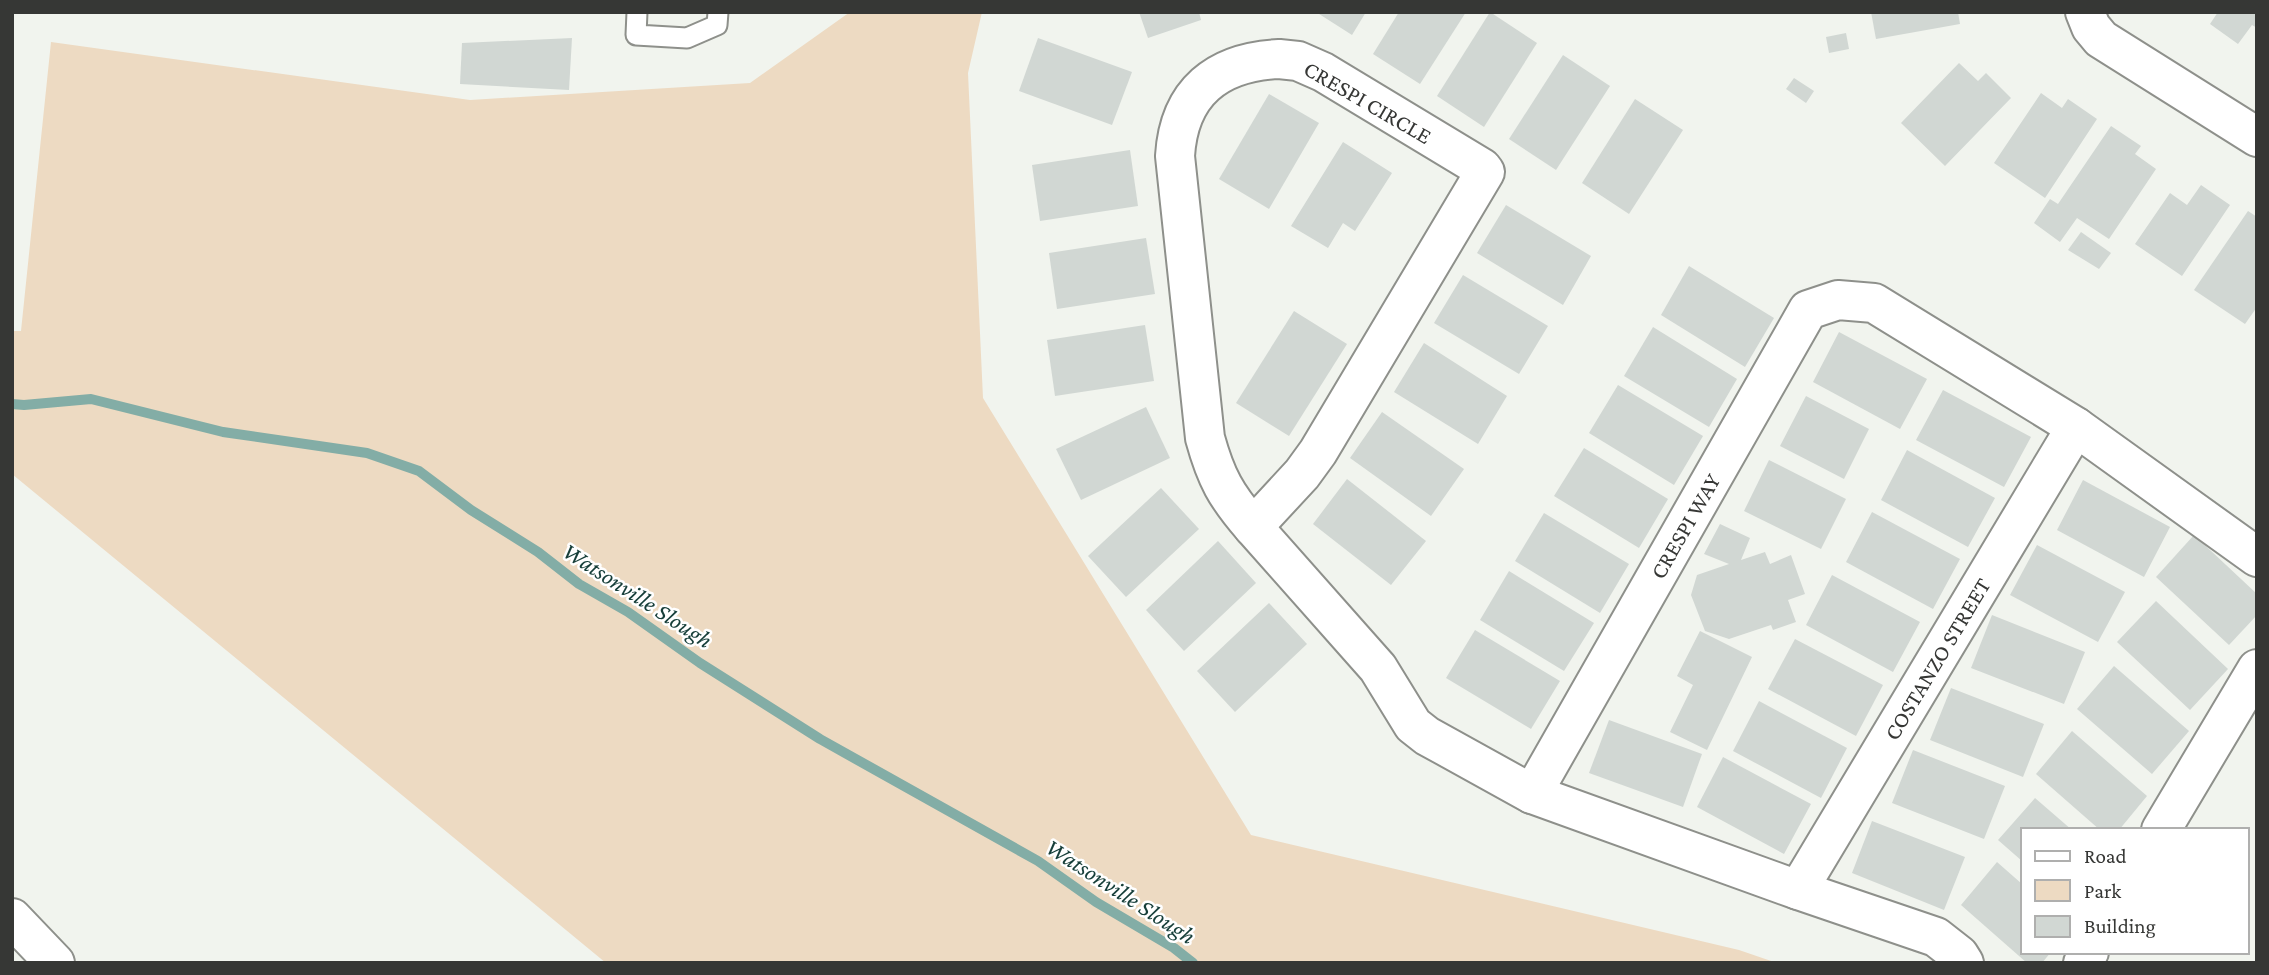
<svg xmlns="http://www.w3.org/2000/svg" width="2269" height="975" viewBox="0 0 2269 975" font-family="'Crimson Pro',serif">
  <rect width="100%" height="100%" fill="#f1f4ee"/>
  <!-- green -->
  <polygon fill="#eddac2" points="850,12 982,12 968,73 983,398 1251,835 1739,950 1777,963 606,963 12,474 12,331 21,331 51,42 470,100 750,83"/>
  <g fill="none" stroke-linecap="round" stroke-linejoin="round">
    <!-- stream -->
    <polyline stroke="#83ada6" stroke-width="10" points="12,404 24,405 91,399 223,432 367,453 419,471 471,510 538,552 579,584 628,612 700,663 820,739 1038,861 1096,902 1174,948 1193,963"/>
  </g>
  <!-- building -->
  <g fill="#d1d7d3">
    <polygon points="1139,12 1199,12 1201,20 1148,38"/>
    <polygon points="1316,12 1366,12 1352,35"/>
    <polygon points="1399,12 1466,12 1420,84 1373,54"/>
    <polygon points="1490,12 1537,43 1484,127 1437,96"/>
    <polygon points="1871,12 1958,12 1960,24 1876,39"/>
    <polygon points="2218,12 2257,12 2257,28 2252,25 2238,44 2210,24"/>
    <polygon points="1846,33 1849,49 1829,53 1826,37"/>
    <polygon points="572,38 569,90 460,84 462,43"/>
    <polygon points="1038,38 1132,72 1112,125 1019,91"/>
    <polygon points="1563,55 1610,86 1556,170 1509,139"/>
    <polygon points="1959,63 1978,81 1986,73 2011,98 1945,166 1901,123"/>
    <polygon points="1794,78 1814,91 1806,103 1786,89"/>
    <polygon points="2041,93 2062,108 2068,99 2097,119 2045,198 1994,163"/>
    <polygon points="1269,94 1319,123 1269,209 1219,179"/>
    <polygon points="1635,99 1683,130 1629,214 1582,183"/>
    <polygon points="2111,126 2141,146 2135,154 2156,169 2109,239 2077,218 2060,242 2034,223 2050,199 2058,204"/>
    <polygon points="1343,142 1392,173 1355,231 1343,223 1328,248 1291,226"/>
    <polygon points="1130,150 1138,206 1040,221 1032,165"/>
    <polygon points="2201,185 2230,205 2182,276 2135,244 2170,193 2187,205"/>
    <polygon points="1506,205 1591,256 1563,305 1477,253"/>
    <polygon points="2248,211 2257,217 2257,307 2245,324 2194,290"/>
    <polygon points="2081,232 2111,253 2099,269 2068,250"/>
    <polygon points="1146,238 1155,294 1057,309 1049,253"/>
    <polygon points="1689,266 1774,318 1745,367 1661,315"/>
    <polygon points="1463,275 1548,326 1519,374 1434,323"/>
    <polygon points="1294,311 1347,344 1289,436 1236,403"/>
    <polygon points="1145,325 1154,381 1055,396 1047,340"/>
    <polygon points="1653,327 1737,379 1709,427 1624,376"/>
    <polygon points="1839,332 1927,379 1900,429 1813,382"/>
    <polygon points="1424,343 1507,396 1478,444 1394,392"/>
    <polygon points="1618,385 1703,436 1674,485 1589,433"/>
    <polygon points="1943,390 2031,437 2004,487 1916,440"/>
    <polygon points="1806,396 1869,429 1844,479 1780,446"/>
    <polygon points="1146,407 1170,458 1081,500 1056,449"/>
    <polygon points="1382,412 1464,469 1431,516 1350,458"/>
    <polygon points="1584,448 1668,499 1639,548 1554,496"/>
    <polygon points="1907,450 1995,498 1968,547 1881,500"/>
    <polygon points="1769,460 1846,499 1821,549 1744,511"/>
    <polygon points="1347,479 1426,541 1391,585 1313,524"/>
    <polygon points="2083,480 2170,527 2144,577 2057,530"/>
    <polygon points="1161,488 1199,529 1126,597 1088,556"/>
    <polygon points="1872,512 1960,559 1933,609 1846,562"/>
    <polygon points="1544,513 1629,564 1600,613 1515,561"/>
    <polygon points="1720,524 1750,538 1741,560 1765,552 1770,564 1791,555 1805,594 1788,600 1796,622 1773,630 1771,625 1729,639 1705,631 1691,595 1697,575 1729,564 1704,554"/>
    <polygon points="2194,535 2257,594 2257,615 2229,645 2156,577"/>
    <polygon points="1218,541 1256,583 1184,651 1146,610"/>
    <polygon points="2037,545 2125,592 2098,642 2010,595"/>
    <polygon points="1509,571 1594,623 1564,671 1480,620"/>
    <polygon points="1832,575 1920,622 1893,672 1806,625"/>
    <polygon points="2156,601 2228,669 2190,710 2117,642"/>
    <polygon points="1269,603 1307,644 1235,712 1197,671"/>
    <polygon points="1992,615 2085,652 2064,704 1971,668"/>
    <polygon points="1475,630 1560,681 1531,729 1446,678"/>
    <polygon points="1700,631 1752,657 1707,750 1670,732 1693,685 1677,676"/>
    <polygon points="1795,639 1883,685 1856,736 1768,689"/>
    <polygon points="2114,666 2189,731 2152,774 2077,709"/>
    <polygon points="1951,688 2044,724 2023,777 1930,740"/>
    <polygon points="1759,701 1847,748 1821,798 1733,751"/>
    <polygon points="1609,720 1702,754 1683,807 1589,773"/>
    <polygon points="2072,731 2147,796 2119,830 2100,830 2036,774"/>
    <polygon points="1913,750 2005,786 1984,839 1892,803"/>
    <polygon points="1723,757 1811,804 1784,854 1697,807"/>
    <polygon points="2035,798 2072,830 2022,830 2022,861 1998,840"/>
    <polygon points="1872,821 1965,857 1944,910 1852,873"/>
    <polygon points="1997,862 2022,884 2022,952 2051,952 2042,963 2027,963 1961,905"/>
  </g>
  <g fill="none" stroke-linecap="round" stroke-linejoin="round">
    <!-- service casing -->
    <g stroke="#8e908b" stroke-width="23">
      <polyline id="service" points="637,12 636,35 687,38 717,25 718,12"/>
    </g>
    <!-- minor casing -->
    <g stroke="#8e908b" stroke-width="42">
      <g id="minor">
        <polyline points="2085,12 2091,27 2101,39 2257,137"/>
        <path d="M1279 59 1298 61 1323 72 1482 168 1485 172 1318 452 1302 474 1253 527C1226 496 1216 478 1205 438L1175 156C1179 92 1217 62 1279 59Z"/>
        <polyline points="1253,527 1378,668 1413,725 1427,736 1532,794 1798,890 1936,937 1959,955 1964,963"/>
        <polyline points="1532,794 1808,310 1838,300 1874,303 2076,427 2257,557"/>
        <polyline points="2161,830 2257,669"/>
        <polyline points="1798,890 2076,427"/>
        <polyline points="12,918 55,963"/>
        <polyline points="2083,963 2089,952"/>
      </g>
    </g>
    <!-- service -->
    <use href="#service" stroke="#fff" stroke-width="19"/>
    <!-- minor -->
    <use href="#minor" stroke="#fff" stroke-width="38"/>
  </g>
  <g text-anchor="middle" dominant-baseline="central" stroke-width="5" stroke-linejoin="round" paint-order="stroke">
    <!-- street labels -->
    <g font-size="23" fill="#363735" stroke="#fff">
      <text transform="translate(1368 102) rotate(30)">CRESPI CIRCLE</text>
      <text transform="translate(1685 526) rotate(-60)">CRESPI WAY</text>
      <text transform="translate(1937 659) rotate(-59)">COSTANZO STREET</text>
    </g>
    <!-- water labels -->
    <g font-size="24" font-style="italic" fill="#163e39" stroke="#fff">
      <text transform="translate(638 595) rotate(33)">Watsonville Slough</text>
      <text transform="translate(1121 891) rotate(33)">Watsonville Slough</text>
    </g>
  </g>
  <!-- border -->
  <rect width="2269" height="975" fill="none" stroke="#363735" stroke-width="28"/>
  <!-- legend -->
  <rect x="2021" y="828" width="228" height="126" fill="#ffffff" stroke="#afafae" stroke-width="2"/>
  <rect x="2035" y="851" width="35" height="10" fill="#ffffff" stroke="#afafae" stroke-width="2"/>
  <text x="2084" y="863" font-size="21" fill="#363735">Road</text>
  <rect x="2035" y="880" width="35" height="21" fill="#eddac2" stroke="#afafae" stroke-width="2"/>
  <text x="2084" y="898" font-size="21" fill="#363735">Park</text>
  <rect x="2035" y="916" width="35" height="21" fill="#d1d7d3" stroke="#afafae" stroke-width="2"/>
  <text x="2084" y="933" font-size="21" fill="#363735">Building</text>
</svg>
